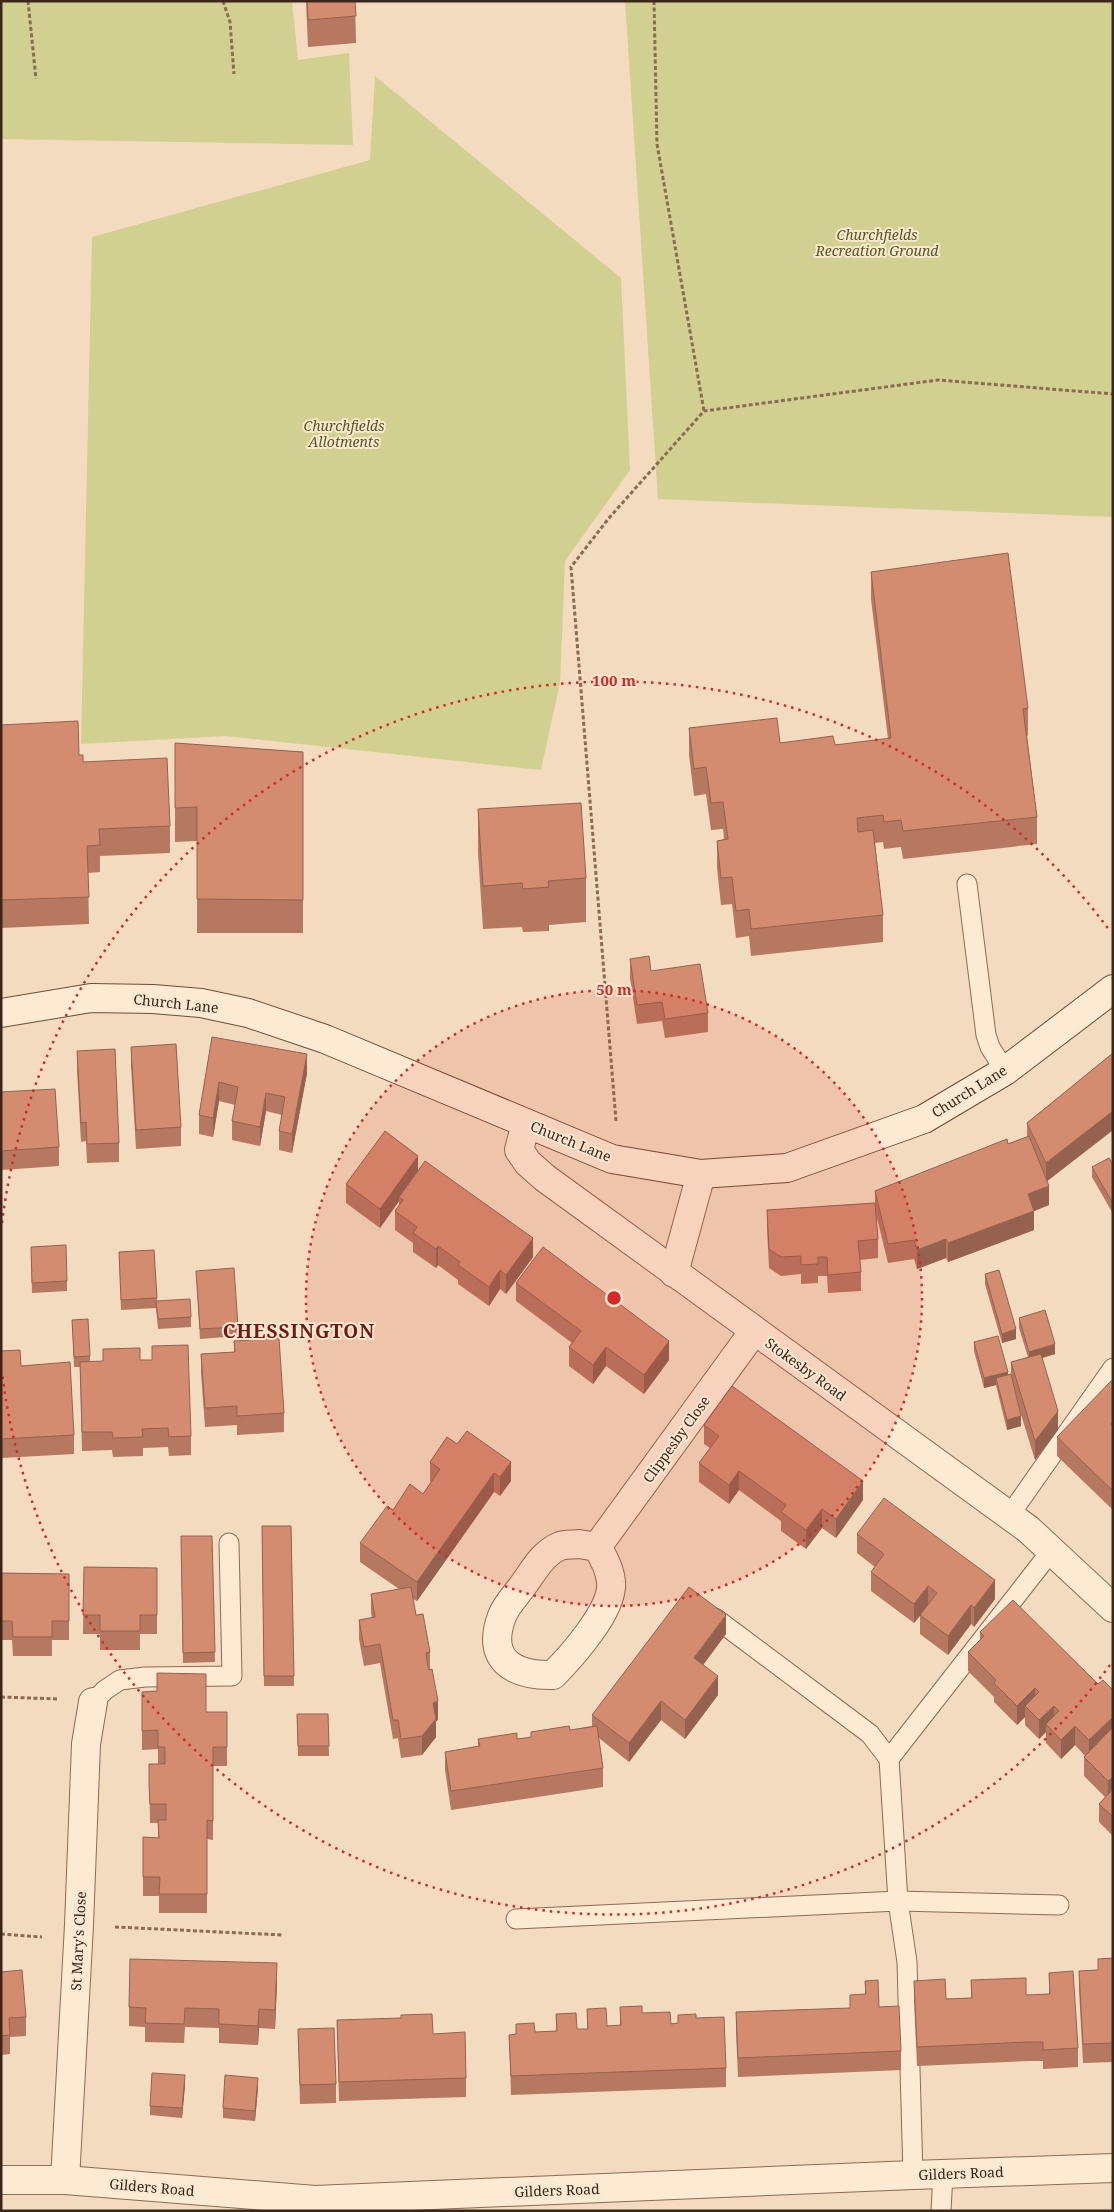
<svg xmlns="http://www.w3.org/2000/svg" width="1114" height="2212" viewBox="0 0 1114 2212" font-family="'Noto Serif',serif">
  <rect width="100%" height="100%" fill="#f2dbbe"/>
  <!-- green -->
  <g fill="#d1d091">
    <polygon points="1,1 292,1 298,60 349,53 353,145 1,139"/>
    <polygon points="625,1 1113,1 1113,517 658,499"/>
    <polygon points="375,76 621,278 630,470 565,561 560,683 541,770 225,736 81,744 92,237 370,160"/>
  </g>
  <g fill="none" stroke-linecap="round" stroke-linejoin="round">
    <!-- lane casing -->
    <g stroke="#8c6b55" stroke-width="21">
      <g id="lane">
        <polyline points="967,884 986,1035 990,1047 1005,1071"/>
        <polyline points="1009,1516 1113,1368"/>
        <polyline points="715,1618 870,1734 889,1759"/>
        <polyline points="93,1702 105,1690 120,1680 145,1677 232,1676 229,1543"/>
        <polyline points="516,1919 898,1901 1059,1905"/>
        <polyline points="913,2175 907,1962 898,1901 889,1759 1052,1550"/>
        <polyline points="941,2211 943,2174"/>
      </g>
    </g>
    <!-- street casing -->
    <g stroke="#8c6b55" stroke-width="30">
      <g id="street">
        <polyline points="526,1123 519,1150 528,1163 545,1178 1028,1529 1113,1608"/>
        <polyline points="674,1273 701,1174"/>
        <path d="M579 1544 597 1547C604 1558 610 1569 611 1582 614 1609 571 1657 553 1675 512 1676 486 1659 502 1616 506 1605 517 1594 524 1584 534 1570 543 1553 560 1546 566 1544 574 1545 579 1544Z"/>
        <polyline points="597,1547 754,1331"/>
        <polyline points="1,2180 65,2180 315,2200 913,2175 1113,2168"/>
        <polyline points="65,2180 79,1925 86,1744 93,1702"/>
      </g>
    </g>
    <!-- secondary casing -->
    <g stroke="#6e4c38" stroke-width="30">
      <polyline id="secondary" points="1,1013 91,998 153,999 201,1003 248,1013 325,1039 612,1159 701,1174 787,1168 924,1119 1005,1071 1113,989"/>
    </g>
    <!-- path -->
    <g stroke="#8c6b55" stroke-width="3" stroke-dasharray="4 2.5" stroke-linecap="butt">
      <polyline points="28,1 36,79"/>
      <polyline points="223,1 230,22 234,74"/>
      <polyline points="654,1 657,144 704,411"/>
      <polyline points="616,1121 571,567 609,518 704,411 938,380 1113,394"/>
      <polyline points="1,1697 58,1699"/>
      <polyline points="115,1927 283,1935"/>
      <polyline points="1,1934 42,1937"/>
    </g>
    <!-- lane -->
    <use href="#lane" stroke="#fcead2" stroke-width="19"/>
    <!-- street -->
    <use href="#street" stroke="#fcead2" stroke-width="28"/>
    <!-- secondary -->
    <use href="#secondary" stroke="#fcead2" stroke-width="28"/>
  </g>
  <!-- wall -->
  <g fill="#b67860">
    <polygon points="306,1 355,1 356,43 308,47"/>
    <polygon points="871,572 1028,708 1028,735 1027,736 1037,817 1037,844 903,859 901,847 884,849 883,842 875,843 883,915 883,942 751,956 749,936 736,938 732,904 721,905 717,868 717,841 724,839 723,829 711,830 706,794 694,796 689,755 689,728 780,743 835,745 888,739 871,599"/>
    <polygon points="1,725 79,755 83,762 170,826 170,853 100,856 100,872 88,873 89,924 1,928"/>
    <polygon points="175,743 303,752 303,933 197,933 197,841 175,842"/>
    <polygon points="478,809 586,878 586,922 549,925 549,931 523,932 522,927 483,929 478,853"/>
    <polygon points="630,959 651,971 708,1013 708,1032 665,1038 662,1021 637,1024 630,978"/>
    <polygon points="212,1037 307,1073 292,1153 279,1150 279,1131 282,1115 266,1111 260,1146 232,1140 232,1121 235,1105 219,1101 213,1137 199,1134 199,1115"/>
    <polygon points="131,1047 181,1127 181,1146 136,1149 131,1066"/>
    <polygon points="77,1051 119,1143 119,1162 87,1163 86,1141 81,1142 77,1070"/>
    <polygon points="1113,1053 1113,1130 1047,1181 1049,1205 1034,1211 1034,1230 948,1262 946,1258 917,1269 914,1259 888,1263 876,1214 878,1239 878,1258 860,1260 861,1272 861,1291 828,1293 827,1276 818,1276 818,1283 801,1284 801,1274 781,1276 769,1268 767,1229 767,1210 875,1203 875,1191 1027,1137 1027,1123"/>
    <polygon points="1,1092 59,1147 59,1166 1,1170"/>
    <polygon points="1113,1165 1112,1212 1092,1177 1092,1167"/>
    <polygon points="418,1171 533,1257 506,1294 500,1289 489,1306 458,1284 458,1280 438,1265 436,1268 413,1252 413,1243 395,1230 395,1211 399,1206 399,1201 380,1228 346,1203 346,1184"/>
    <polygon points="154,1250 157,1301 191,1317 191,1327 158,1329 156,1308 121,1310 119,1252"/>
    <polygon points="31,1256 67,1281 67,1291 32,1293"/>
    <polygon points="196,1271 238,1327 238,1336 200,1339"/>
    <polygon points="985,1274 1016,1339 1002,1343 985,1284"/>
    <polygon points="516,1283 669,1360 644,1394 606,1366 593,1384 569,1366 569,1347 572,1343 516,1301"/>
    <polygon points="1019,1318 1055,1354 1042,1358 1058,1430 1035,1460 1019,1408 1021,1426 1007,1430 996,1385 984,1388 974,1351 974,1342 1008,1375 1011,1375 1011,1362 1028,1357 1019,1328"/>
    <polygon points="72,1320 90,1356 90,1362 140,1360 191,1436 191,1455 169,1456 168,1447 143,1448 143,1456 113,1457 112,1450 82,1451 80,1367 74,1367"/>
    <polygon points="234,1341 284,1413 284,1432 237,1435 237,1425 205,1427 201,1373 201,1354 234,1352"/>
    <polygon points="1,1351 21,1366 74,1435 74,1454 1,1458"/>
    <polygon points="1113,1382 1113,1510 1057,1456 1057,1437"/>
    <polygon points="704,1425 863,1500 836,1538 822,1528 806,1549 781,1531 781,1521 739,1490 729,1504 699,1482 699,1463 710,1448 704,1444"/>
    <polygon points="447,1437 511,1481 500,1496 494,1492 417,1601 413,1599 416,1615 430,1652 430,1669 438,1720 436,1721 436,1737 422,1755 401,1758 398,1738 393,1739 380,1663 364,1666 359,1639 359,1620 372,1618 371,1613 371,1594 399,1589 360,1562 360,1543 393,1510 423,1494 431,1482 430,1481 430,1462"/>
    <polygon points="262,1526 291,1526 294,1686 264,1686"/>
    <polygon points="857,1534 995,1599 974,1627 971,1624 948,1655 920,1634 920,1616 914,1623 871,1591 871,1572 875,1567 857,1553"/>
    <polygon points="181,1536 212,1536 215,1662 183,1663"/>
    <polygon points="84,1567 157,1568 157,1634 140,1634 140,1650 100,1650 100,1634 83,1634"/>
    <polygon points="1,1573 69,1574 69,1640 52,1640 52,1656 13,1656 12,1640 1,1640"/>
    <polygon points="980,1632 1113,1690 1113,1836 1099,1822 1099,1804 1105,1797 1084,1776 1084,1757 1085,1756 1075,1745 1061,1759 1046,1743 1046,1732 1039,1739 1025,1725 1025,1717 1017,1725 994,1702 994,1697 968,1671 968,1652 980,1640"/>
    <polygon points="726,1634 703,1665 718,1695 685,1739 661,1720 629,1762 599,1738 603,1768 603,1787 451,1810 445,1770 445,1752 478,1746 478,1739 517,1739 531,1737 531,1732 570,1730 592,1726 592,1715"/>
    <polygon points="157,1673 206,1712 227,1712 227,1766 213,1766 213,1840 207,1839 207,1913 159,1913 159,1896 143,1896 143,1837 158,1838 158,1823 150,1823 149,1764 158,1764 158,1749 142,1750 142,1692 157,1691"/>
    <polygon points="297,1714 328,1714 329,1756 298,1756"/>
    <polygon points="1113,1958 1113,2062 1083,2063 1079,1990 1079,1971 1098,1970 1098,1959"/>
    <polygon points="1,1972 26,2017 26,2036 10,2037 10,2054 1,2055"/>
    <polygon points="1049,1973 1078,2048 1078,2067 1043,2069 1043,2061 1029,2061 917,2066 914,2000 914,1981 946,1999 971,1998 971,1980 1026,1995 1049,1994"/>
    <polygon points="865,1981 901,2051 901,2070 738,2077 736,2031 736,2012 850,2008 865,1994"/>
    <polygon points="277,1982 275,2029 259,2028 258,2045 219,2043 219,2028 185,2027 184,2043 145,2042 145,2027 129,2026 129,2007"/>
    <polygon points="620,2007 671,2024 678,2023 696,2018 726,2068 726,2087 511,2095 509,2035 535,2032 556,2031 556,2014 577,2029 587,2029 587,2009 607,2026 620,2025"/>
    <polygon points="337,2020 433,2034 466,2078 466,2097 339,2101"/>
    <polygon points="298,2029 336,2084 336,2103 300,2104"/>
    <polygon points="185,2085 182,2118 150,2115 150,2106"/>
    <polygon points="258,2088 255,2121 223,2118 223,2108"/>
  </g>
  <!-- shaded-wall -->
  <g fill="#94624e">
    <polygon points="307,1054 307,1073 292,1153 292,1134"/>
    <polygon points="219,1082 219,1101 213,1137 213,1118"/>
    <polygon points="266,1093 266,1111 260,1146 260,1127"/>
    <polygon points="1113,1111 1113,1130 1046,1182 1046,1163"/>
    <polygon points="418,1156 418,1175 399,1197 399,1201 380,1228 380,1209"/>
    <polygon points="1049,1186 1049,1205 1034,1211 1034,1230 948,1262 948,1243 1028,1194"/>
    <polygon points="533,1238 533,1257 506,1294 506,1275"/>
    <polygon points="946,1239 946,1258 917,1269 917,1250"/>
    <polygon points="438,1246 438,1265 436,1268 436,1249"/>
    <polygon points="500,1270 500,1289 489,1306 489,1287"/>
    <polygon points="1016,1329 1016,1339 1002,1343 1002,1334"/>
    <polygon points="669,1341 669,1360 644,1394 644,1375"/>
    <polygon points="1055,1344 1055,1354 1029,1362 1029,1352"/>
    <polygon points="606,1347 606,1366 593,1384 593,1365"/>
    <polygon points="1008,1372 1008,1382 996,1378 996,1385 984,1388 984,1378"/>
    <polygon points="1058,1411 1058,1430 1035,1460 1035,1441"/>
    <polygon points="1021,1416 1021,1426 1007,1430 1007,1420"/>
    <polygon points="511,1462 511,1481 500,1496 500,1477"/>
    <polygon points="739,1471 739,1490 729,1504 729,1485"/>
    <polygon points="494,1473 494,1492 417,1601 417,1582"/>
    <polygon points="863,1481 863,1500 836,1538 836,1519"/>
    <polygon points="822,1509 822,1528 806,1549 806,1530"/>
    <polygon points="995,1580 995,1599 974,1627 974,1608"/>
    <polygon points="928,1586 928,1605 914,1623 914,1604"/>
    <polygon points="971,1605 971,1624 948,1655 948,1636"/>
    <polygon points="726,1615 726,1634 694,1677 694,1658"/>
    <polygon points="718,1676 718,1695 685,1739 685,1720"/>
    <polygon points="1035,1688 1035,1707 1025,1706 1025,1717 1017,1725 1017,1706"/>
    <polygon points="438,1701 438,1720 436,1721 436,1737 422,1755 422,1736 433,1703"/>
    <polygon points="661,1701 661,1720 629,1762 629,1743"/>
    <polygon points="1054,1706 1054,1724 1046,1724 1046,1732 1039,1739 1039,1720"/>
    <polygon points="1113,1717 1113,1736 1089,1759 1089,1740"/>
    <polygon points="1075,1726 1075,1745 1061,1759 1061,1740"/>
    <polygon points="1113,1777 1113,1796 1108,1800 1108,1781"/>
    <polygon points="277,1963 277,1982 275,2029 275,2010"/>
    <polygon points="259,2009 259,2028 258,2045 258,2026"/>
    <polygon points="185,2075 185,2085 182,2118 182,2108"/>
    <polygon points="258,2078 258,2088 255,2121 255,2111"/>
  </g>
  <!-- building -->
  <g fill="#d48c70" stroke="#94624e">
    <polygon points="307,1 355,1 356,16 308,20"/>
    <polygon points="1008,553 1028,708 1023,709 1037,817 903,831 901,820 884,822 883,815 857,818 858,832 873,830 883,915 751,929 749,909 736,911 732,877 721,878 717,841 728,839 723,802 711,803 706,767 694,769 689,728 777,718 780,743 833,736 835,745 891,738 871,572"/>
    <polygon points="78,721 79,755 83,755 83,762 167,758 170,826 99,829 100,845 87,846 89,897 1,900 1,725"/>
    <polygon points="175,743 303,752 303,900 197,899 197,807 175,808"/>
    <polygon points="581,803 586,878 548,881 549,887 523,889 522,883 483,886 478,809"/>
    <polygon points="649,956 651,971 700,964 708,1013 665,1019 662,1002 637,1005 630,959"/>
    <polygon points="212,1037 307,1054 292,1134 279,1131 285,1097 266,1093 260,1127 232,1121 238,1087 219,1082 213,1118 199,1115"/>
    <polygon points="176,1044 181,1127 136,1130 131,1047"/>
    <polygon points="115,1049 119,1143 87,1144 86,1122 81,1123 77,1051"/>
    <polygon points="1113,1053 1113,1111 1046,1163 1027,1123"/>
    <polygon points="55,1089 59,1147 1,1151 1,1092"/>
    <polygon points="385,1131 418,1156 380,1209 346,1184"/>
    <polygon points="1029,1136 1049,1186 1028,1194 1034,1211 948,1243 946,1239 917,1250 914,1240 888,1244 875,1191 1007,1139 1008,1144"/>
    <polygon points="1109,1158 1113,1165 1113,1202 1112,1202 1092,1167"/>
    <polygon points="425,1161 533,1238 506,1275 500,1270 489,1287 458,1265 460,1262 438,1246 436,1249 413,1233 417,1227 395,1211 403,1200 399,1197"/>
    <polygon points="875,1203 878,1239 858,1241 861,1272 828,1275 827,1257 818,1257 818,1264 801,1265 801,1256 781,1257 769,1249 767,1210"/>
    <polygon points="66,1245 67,1281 32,1283 31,1247"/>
    <polygon points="543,1247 669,1341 644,1375 606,1347 593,1365 569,1347 581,1331 516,1283"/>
    <polygon points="154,1250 157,1298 121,1300 119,1252"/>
    <polygon points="234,1268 238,1327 200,1329 196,1271"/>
    <polygon points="999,1270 1016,1329 1002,1334 985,1274"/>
    <polygon points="190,1299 191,1317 158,1319 156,1301"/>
    <polygon points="1045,1310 1055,1344 1029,1352 1019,1318"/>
    <polygon points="88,1319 90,1356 74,1357 72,1320"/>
    <polygon points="998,1336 1008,1372 984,1378 974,1342"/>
    <polygon points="279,1338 284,1413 237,1416 237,1406 205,1408 201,1354 235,1352 234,1341"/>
    <polygon points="188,1345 191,1436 169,1437 168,1428 142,1429 143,1437 113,1438 112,1432 82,1432 80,1362 103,1361 103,1349 140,1348 140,1360 152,1360 152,1346"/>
    <polygon points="20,1350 21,1366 70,1362 74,1435 1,1439 1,1351"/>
    <polygon points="1041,1354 1058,1411 1035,1441 1011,1362"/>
    <polygon points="1011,1374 1021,1416 1007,1420 996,1378"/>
    <polygon points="1111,1381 1113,1382 1113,1422 1111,1424 1113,1426 1113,1491 1057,1437"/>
    <polygon points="732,1386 863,1481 836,1519 822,1509 806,1530 781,1512 786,1505 739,1471 729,1485 699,1463 719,1436 704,1425"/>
    <polygon points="467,1431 511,1462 500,1477 494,1473 417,1582 360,1543 387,1506 393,1510 410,1484 423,1494 440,1469 430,1462 447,1437 457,1444"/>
    <polygon points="884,1498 995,1580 974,1608 971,1605 948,1636 920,1615 937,1593 928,1586 914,1604 871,1572 884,1554 857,1534"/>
    <polygon points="262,1526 291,1526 294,1676 264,1676"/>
    <polygon points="181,1536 212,1536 215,1652 183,1653"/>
    <polygon points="84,1567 157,1568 157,1615 140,1615 140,1631 100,1631 100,1615 83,1615"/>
    <polygon points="1,1573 69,1574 69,1621 52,1621 52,1637 13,1637 12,1621 1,1621"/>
    <polygon points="411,1587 416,1615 423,1614 430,1652 426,1653 427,1662 429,1670 432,1669 438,1701 433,1703 436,1719 422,1736 401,1739 398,1720 393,1720 380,1644 364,1647 359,1620 375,1617 371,1594"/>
    <polygon points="689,1587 726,1615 694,1658 718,1676 685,1720 661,1701 629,1743 592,1715"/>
    <polygon points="1013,1600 1098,1684 1103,1680 1113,1690 1113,1717 1089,1740 1075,1726 1061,1740 1046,1724 1059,1711 1054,1706 1039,1720 1025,1706 1039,1692 1035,1688 1017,1706 994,1683 996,1680 968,1652 984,1636 980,1632"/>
    <polygon points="157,1673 206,1674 206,1712 227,1712 227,1747 213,1747 213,1821 207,1820 207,1894 159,1894 160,1877 143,1877 143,1837 159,1838 158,1820 166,1820 166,1804 150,1804 149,1785 149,1764 165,1764 165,1747 158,1747 158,1730 142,1731 142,1692 157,1691"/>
    <polygon points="297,1714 328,1714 329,1746 298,1746"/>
    <polygon points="569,1726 570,1730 597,1726 603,1768 451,1791 445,1752 480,1746 478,1739 517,1733 517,1739 525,1738 531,1737 531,1732"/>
    <polygon points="1113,1727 1113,1777 1108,1781 1084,1757"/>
    <polygon points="1113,1789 1113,1817 1099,1804"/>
    <polygon points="1113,1958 1113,2043 1083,2044 1079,1971 1098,1970 1098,1959"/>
    <polygon points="130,1959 277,1963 275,2010 259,2009 258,2026 219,2024 219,2009 185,2008 184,2024 145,2023 146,2008 129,2007"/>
    <polygon points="22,1970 26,2017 9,2018 10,2035 1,2036 1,1972"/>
    <polygon points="1073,1971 1078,2048 1043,2050 1043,2042 1029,2042 917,2047 914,1981 945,1979 946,1999 972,1998 971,1980 1026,1978 1026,1995 1050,1994 1049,1973"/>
    <polygon points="878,1980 879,2007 899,2006 901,2051 738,2058 736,2012 850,2008 850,1995 866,1994 865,1981"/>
    <polygon points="642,2006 642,2013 670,2012 671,2024 678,2023 678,2015 696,2014 696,2018 724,2017 726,2068 511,2076 509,2035 516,2034 516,2024 534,2023 535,2032 557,2031 556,2014 576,2013 577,2029 588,2029 587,2009 606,2008 607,2026 621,2025 620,2007"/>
    <polygon points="432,2014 433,2034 465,2032 466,2078 339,2082 337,2020 401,2018 401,2015"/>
    <polygon points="334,2028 336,2084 300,2085 298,2029"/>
    <polygon points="152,2073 185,2075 182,2108 150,2106"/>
    <polygon points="225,2075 258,2078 255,2111 223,2108"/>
  </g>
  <!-- distance rings -->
  <circle cx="614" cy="1298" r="308" fill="#d62828" fill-opacity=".12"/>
  <g fill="none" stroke="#d62828" stroke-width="2.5" stroke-dasharray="2.5 5">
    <circle cx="614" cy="1298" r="308"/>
    <path d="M1110 1665A617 617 0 0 1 2 1373M2 1223A617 617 0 0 1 1110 931"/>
  </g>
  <g text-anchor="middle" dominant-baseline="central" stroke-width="4" stroke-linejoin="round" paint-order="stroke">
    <!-- park labels -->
    <g font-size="14" font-style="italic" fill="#525920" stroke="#f9e7cf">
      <text x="877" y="234">Churchfields<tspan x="877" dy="16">Recreation Ground</tspan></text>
      <text x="344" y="425">Churchfields<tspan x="344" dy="16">Allotments</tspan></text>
    </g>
    <!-- street labels -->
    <g font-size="14" fill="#3a261b" stroke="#f9e7cf">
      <text transform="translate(176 1003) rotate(6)">Church Lane</text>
      <text transform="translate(969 1091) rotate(-32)">Church Lane</text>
      <text transform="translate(571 1141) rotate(22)">Church Lane</text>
      <text transform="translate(806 1369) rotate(36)">Stokesby Road</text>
      <text transform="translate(676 1439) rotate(-54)">Clippesby Close</text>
      <text transform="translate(78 1941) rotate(-87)">St Mary's Close</text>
      <text transform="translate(961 2173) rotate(-2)">Gilders Road</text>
      <text transform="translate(152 2187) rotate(5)">Gilders Road</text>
      <text transform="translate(557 2190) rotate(-2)">Gilders Road</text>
    </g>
    <!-- district labels -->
    <g font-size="19" font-weight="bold" letter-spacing="1" fill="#6b1c16" stroke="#f9e7cf">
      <text x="299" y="1331">CHESSINGTON</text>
    </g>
  </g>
  <circle cx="614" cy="1298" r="8" fill="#d62828" stroke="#f9e7cf" stroke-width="2.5"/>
  <g font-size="15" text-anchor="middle" font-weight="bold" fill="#d62828" stroke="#f9e7cf" stroke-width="4" stroke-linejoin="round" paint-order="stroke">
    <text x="614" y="686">100 m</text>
    <text x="614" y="995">50 m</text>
  </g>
  <!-- border -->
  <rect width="1114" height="2212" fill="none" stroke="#3a261b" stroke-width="5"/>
</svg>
